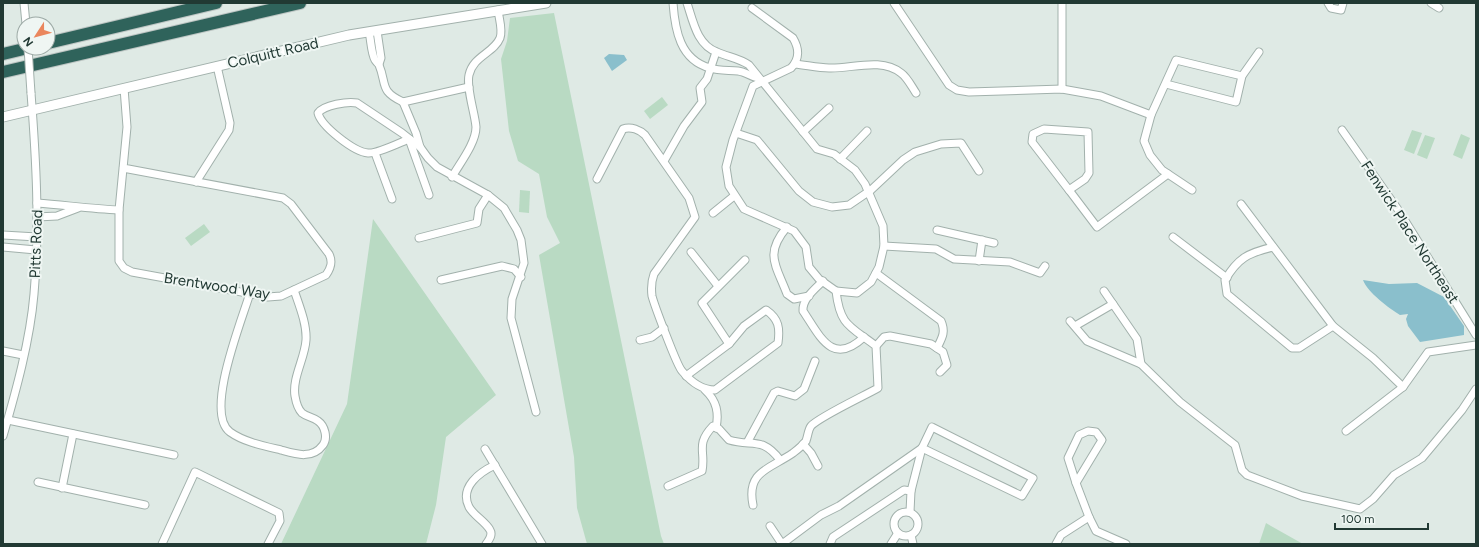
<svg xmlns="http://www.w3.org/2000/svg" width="1479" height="547" viewBox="0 0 1479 547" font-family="Figtree,sans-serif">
  <rect width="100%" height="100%" fill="#dfeae5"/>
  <!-- green -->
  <g fill="#b9dac3">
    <polygon points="554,13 661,536 664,544 587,544 577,508 574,457 539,255 560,243 547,217 539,174 518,161 509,131 501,59 507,41 510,18"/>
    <polygon points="662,97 668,105 650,119 644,111"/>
    <polygon points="1412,130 1422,133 1414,154 1404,150"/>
    <polygon points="1461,134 1470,138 1462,159 1453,155"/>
    <polygon points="1425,135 1435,138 1427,159 1417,155"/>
    <polygon points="520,190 530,191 529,213 519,212"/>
    <polygon points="373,219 496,395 446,437 436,505 426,544 281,544 347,404"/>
    <polygon points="204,224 210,232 191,246 185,238"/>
    <polygon points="1266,523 1271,526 1303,544 1259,544"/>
  </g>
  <!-- water -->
  <g fill="#8abfcc">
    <polygon points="609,54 624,55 627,60 612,71 604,58"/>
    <path d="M1363 280 1389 284 1417 283 1444 297 1464 326V335L1420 342 1408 326 1406 319 1408 314 1400 315C1389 308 1368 293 1363 280Z"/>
  </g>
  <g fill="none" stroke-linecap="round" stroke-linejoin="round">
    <!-- minor casing -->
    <g stroke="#a2b1ac" stroke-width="9">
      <g id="minor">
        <polyline points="24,3 26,24"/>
        <path d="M673 3C675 30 680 60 710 68 719 71 729 70 738 71 746 72 751 77 758 78"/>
        <path d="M687 3C693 21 697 45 717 52 728 57 739 58 749 65L817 149 834 154 855 170 865 184 883 226 884 246 879 267 871 282 857 293 836 291"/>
        <polyline points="894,3 949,85 957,90 969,92 1062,89 1101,96 1151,115"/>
        <polyline points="1062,3 1062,89"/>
        <polyline points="1328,3 1331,8 1341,10 1343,3"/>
        <polyline points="1431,3 1439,8"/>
        <path d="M752 8 793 38C799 48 800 59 791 68L753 86 733 140 726 167 729 186 744 209 794 231 806 247 809 267 819 279 836 291C840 326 850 326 876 346L878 388C864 396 819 417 811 426 808 430 808 436 806 441 803 445 797 450 793 453 770 469 746 471 753 505"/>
        <polyline points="377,31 381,58 379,64"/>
        <path d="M369 32C371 40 371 53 375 60 376 62 378 63 379 65 387 84 379 91 403 102L469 87"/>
        <path d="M795 64C806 65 818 68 829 68 851 69 881 57 901 73 907 77 912 87 916 93"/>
        <polyline points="1166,84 1236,102 1242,76 1259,52"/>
        <polyline points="403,102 416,133 420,147 428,158 437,167 488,195 504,208 517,230 521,240 524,263 512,299 511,318 536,412"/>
        <polygon points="1044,129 1088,132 1089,173 1085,179 1069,190 1032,142 1033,134"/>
        <polyline points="1342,130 1399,211 1476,335"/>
        <polyline points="803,132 829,108"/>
        <polyline points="736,133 757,140 799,191 813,202 832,207 849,205 871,190 903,160 915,152 941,144 961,143 979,171"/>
        <path d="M409 139C399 143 377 154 368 153 354 152 321 126 318 113 324 105 348 101 357 103L402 133 420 147"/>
        <polyline points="409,139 429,195"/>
        <polyline points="375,153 392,199"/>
        <polyline points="840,159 867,131"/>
        <polyline points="664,161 684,126 702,102 700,88 707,79 716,52"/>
        <path d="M123 168 283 198 291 204 329 254C333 262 331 268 326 275L281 296 268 297 132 272 124 268 119 261V210L127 127 124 88"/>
        <path d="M452 177C460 163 476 143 476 127 475 113 466 88 469 75 473 56 494 53 500 38 503 30 499 19 498 10"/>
        <path d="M597 179 623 129C631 126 640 130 645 135L689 198 695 217 654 274C651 282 651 288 652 296 654 304 677 366 682 371 691 382 701 390 715 390L778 343C780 328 779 319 766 310L744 326 729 344 702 303 745 260"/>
        <polyline points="196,182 229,130 230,123 217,66"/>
        <polyline points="1069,190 1097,227 1168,174"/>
        <polyline points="1192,190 1162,170 1150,155 1144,141 1151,115 1176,60 1242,76"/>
        <path d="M37 203C65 205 91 209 119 210"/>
        <polyline points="1241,204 1333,326 1373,358 1403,387"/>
        <polyline points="713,213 734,196"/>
        <polyline points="37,217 57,216 78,208"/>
        <path d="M787 227C764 254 776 265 787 294L794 299 809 296"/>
        <polyline points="937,230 994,243"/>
        <polyline points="3,235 37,237"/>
        <polyline points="1173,237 1227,278"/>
        <polyline points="419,238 477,223 479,209 488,195"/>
        <polyline points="884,246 936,249 954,259 1010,262 1040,273 1045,266"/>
        <polyline points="3,247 36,250"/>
        <path d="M1273 247C1248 253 1238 258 1225 280L1227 294 1292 348H1299L1333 326"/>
        <polyline points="691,252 718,286"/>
        <polyline points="979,261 982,240"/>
        <path d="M876 273 941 321C946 332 942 338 937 348"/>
        <polyline points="441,280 502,266 514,269 521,277"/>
        <path d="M823 281C815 289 802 299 803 311 820 336 832 367 864 337"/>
        <polyline points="1104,291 1137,339 1141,364"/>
        <path d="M250 293C242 320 204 413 230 432 244 442 264 446 281 450 295 454 312 460 323 445 328 438 325 426 318 421 313 417 307 417 302 413 298 409 296 402 295 396 292 378 305 358 306 340 307 324 299 305 294 290"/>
        <polyline points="1070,321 1087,341 1141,364 1180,402 1235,445 1242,470 1247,475 1302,496 1360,509 1373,499 1394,475 1422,458 1462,410 1476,389"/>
        <polyline points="1075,326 1113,304"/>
        <polyline points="640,340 652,337 664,328"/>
        <polyline points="876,346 884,337 890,336 931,344 943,352 947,365 940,372"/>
        <polyline points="3,351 23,355"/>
        <polyline points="686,376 729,344"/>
        <path d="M705 390C717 401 719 413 716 428"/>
        <polyline points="8,420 174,455"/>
        <polygon points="932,427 1033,478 1022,496 922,448"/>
        <polygon points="1088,431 1096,432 1102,440 1076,483 1068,458 1079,435"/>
        <polyline points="1346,431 1403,387 1428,352 1476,345"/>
        <path d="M3 436C16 391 30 341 34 294 40 226 36 159 31 93"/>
        <polyline points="748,441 774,393 778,391 795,396 804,389 815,361"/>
        <polyline points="803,444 811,453 818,466"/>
        <polyline points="485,449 542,544"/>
        <polyline points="38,482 145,505"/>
        <polyline points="1076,483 1089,517 1096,531 1126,544"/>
        <path d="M668 486 702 471C706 451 695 445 713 426L719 429 729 440C752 447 762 436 780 460"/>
        <polyline points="62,488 73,434"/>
        <circle cx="906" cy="524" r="12"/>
        <polyline points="910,512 911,491 922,448"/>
        <polyline points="770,526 782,544"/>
        <polyline points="911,535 913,544"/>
        <polyline points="162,544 195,472 279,513 280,521 268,544"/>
        <path d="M486 544C489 540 493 535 490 530 485 521 474 516 469 507 459 487 480 472 495 465"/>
        <polyline points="782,544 821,515 839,506 922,448"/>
        <polyline points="830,544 833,537 904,490 911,491"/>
        <polyline points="891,544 898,533"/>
        <polyline points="1056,544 1061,535 1089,517"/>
      </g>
    </g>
    <!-- tertiary casing -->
    <g stroke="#a2b1ac" stroke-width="11">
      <polyline id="tertiary" points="3,117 349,35 546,3"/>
    </g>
    <!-- motorway casing -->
    <g stroke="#bcc4c2" stroke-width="14">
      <g id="motorway">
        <polyline points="48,43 216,3"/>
        <polyline points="3,54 28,48"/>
        <polyline points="3,72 300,3"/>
      </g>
    </g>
    <!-- minor -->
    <use href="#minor" stroke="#fff" stroke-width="7"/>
    <!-- tertiary -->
    <use href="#tertiary" stroke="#fff" stroke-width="9"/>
    <!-- motorway -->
    <use href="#motorway" stroke="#2f635b" stroke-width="12"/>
    <!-- minor-bridge casing -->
    <g stroke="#a2b1ac" stroke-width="9" stroke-linecap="butt">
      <polyline id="minor-bridge" points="28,48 31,93"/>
    </g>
    <!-- minor-bridge -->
    <use href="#minor-bridge" stroke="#fff" stroke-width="7"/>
  </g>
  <g text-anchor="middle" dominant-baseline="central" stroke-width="4" stroke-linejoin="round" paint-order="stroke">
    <!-- street labels -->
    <g font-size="15" fill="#213933" stroke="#eff6f3">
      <text transform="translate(273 53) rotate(-13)">Colquitt Road</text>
      <text transform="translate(1410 232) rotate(57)">Fenwick Place Northeast</text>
      <text transform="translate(36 244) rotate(-88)">Pitts Road</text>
      <text transform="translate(217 286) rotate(9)">Brentwood Way</text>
    </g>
  </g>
  <!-- border -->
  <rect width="1479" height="547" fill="none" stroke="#213933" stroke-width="8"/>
  <!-- north arrow -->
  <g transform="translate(36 36) rotate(234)"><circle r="19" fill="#eff6f3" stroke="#9daaa6"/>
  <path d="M0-3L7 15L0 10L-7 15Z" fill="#ea865d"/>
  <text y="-6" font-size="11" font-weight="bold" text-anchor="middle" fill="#213933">N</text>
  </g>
  <!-- scale -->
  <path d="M1335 523v6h93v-6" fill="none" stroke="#213933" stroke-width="2"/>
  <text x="1341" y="523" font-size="12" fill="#213933" stroke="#eff6f3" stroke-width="3" paint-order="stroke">100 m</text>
</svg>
